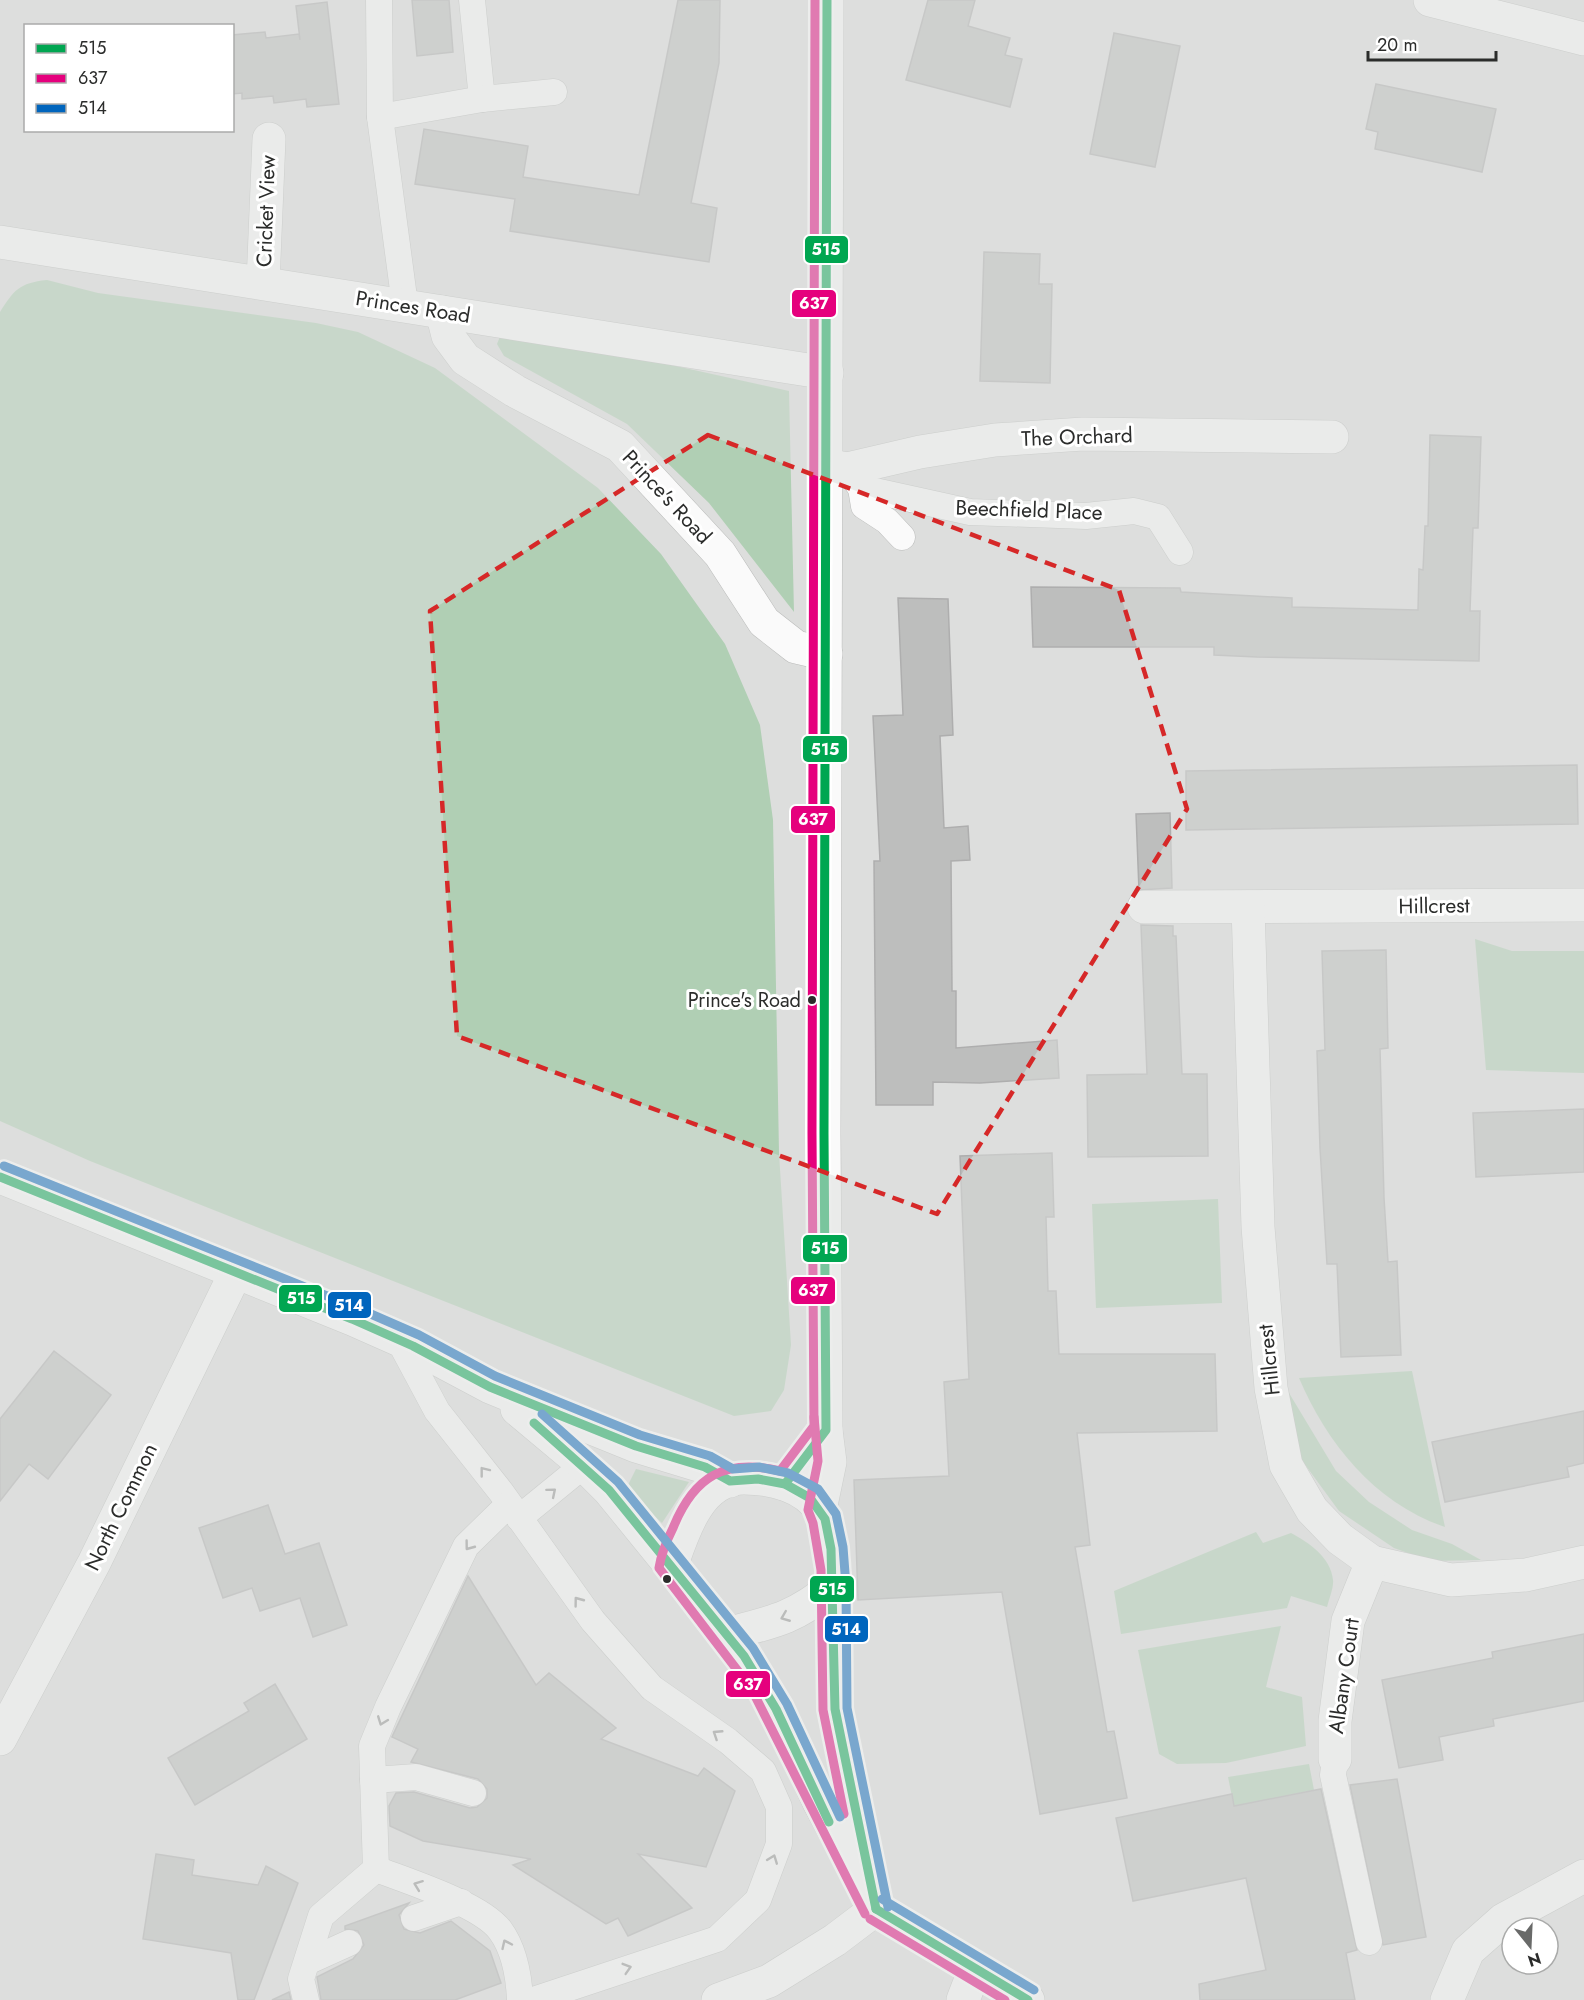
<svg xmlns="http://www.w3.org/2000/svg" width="1584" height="2000" viewBox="0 0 1584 2000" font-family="Jost,sans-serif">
  <rect width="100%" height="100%" fill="#dddedd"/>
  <!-- green -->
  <g fill="#b0cfb4">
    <path d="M47 280 98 293 316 323 358 332 435 368 598 488 661 554 725 644 760 725 773 820 779 1153 791 1345 784 1390 771 1411 734 1416 90 1161 0 1121V312C14 290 19 283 47 280Z"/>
    <polygon points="513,330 789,391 794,612 709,503 627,424 504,356 497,344 501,334"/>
    <polygon points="1475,939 1512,951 1584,951 1584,1073 1486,1070"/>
    <polygon points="1218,1199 1222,1303 1096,1308 1092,1204"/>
    <path d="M1412 1371 1445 1527C1376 1504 1327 1444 1299 1378Z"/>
    <polygon points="1286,1388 1336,1471 1369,1502 1412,1530 1452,1544 1481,1560 1430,1561 1394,1548 1339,1511 1298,1455"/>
    <polygon points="636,1469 689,1482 662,1523 626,1489"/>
    <path d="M1256 1532 1263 1543 1291 1533C1308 1542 1331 1557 1333 1580 1334 1587 1329 1599 1327 1607L1291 1596 1287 1608 1121 1634 1114 1591Z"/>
    <polygon points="1281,1626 1266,1687 1302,1697 1306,1746 1226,1763 1177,1764 1159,1754 1138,1650"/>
    <polygon points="1309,1764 1314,1790 1289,1795 1298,1846 1244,1856 1228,1777"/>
  </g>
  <!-- building -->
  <g fill="#bdbebd" stroke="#aeaeae" stroke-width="1.5">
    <polygon points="412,0 449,0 453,52 417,56"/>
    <polygon points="678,0 720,0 719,63 691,203 717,208 709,262 510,231 515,199 415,184 424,129 528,146 523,177 639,195"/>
    <polygon points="928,0 975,0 968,26 1010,38 1005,55 1022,59 1010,107 906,80"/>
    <polygon points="327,2 339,104 307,107 306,99 274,103 273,96 242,99 242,93 232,94 232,35 265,32 266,38 299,34 300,40 296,6"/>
    <polygon points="1114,33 1180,46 1155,167 1090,154"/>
    <polygon points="1376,84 1496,109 1482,172 1375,149 1378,132 1366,129"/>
    <polygon points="984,252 1040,254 1039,284 1052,284 1050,383 980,381"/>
    <polygon points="1430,435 1481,437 1478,528 1473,528 1470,611 1480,611 1479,661 1257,657 1214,655 1214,647 1033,647 1031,587 1180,588 1181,592 1292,598 1292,607 1418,610 1419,569 1423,570 1425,526 1428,526"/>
    <polygon points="898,598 948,599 953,735 940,736 944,828 968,826 970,860 951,861 952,991 956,991 956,1048 1057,1040 1059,1078 980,1083 933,1082 933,1105 876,1105 874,861 880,861 873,716 903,715"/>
    <polygon points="1577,765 1578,824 1186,830 1186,771"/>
    <polygon points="1170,813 1172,888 1139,890 1136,814"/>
    <polygon points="1141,925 1173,926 1173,936 1176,936 1182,1074 1207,1074 1208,1156 1088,1157 1087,1075 1147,1074"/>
    <polygon points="1386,950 1388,1048 1380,1049 1384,1198 1388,1262 1397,1261 1401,1355 1341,1357 1337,1264 1327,1264 1320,1148 1317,1051 1325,1050 1322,951"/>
    <polygon points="1584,1109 1584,1172 1476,1177 1473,1113"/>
    <polygon points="1052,1153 1054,1217 1046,1217 1048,1291 1056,1291 1059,1354 1215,1354 1217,1431 1077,1433 1090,1545 1075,1547 1107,1732 1114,1731 1127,1798 1040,1814 1002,1592 858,1600 854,1480 949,1476 944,1382 969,1379 960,1156"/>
    <polygon points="54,1351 111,1395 48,1479 29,1464 0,1501 0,1419"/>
    <polygon points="1584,1411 1584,1463 1567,1467 1569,1477 1445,1502 1432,1442"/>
    <polygon points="268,1505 285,1554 319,1543 347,1625 313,1637 300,1598 260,1611 252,1588 223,1598 199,1528"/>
    <polygon points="468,1576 536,1685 549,1673 616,1728 601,1739 698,1776 704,1768 735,1791 706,1867 638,1854 692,1908 628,1936 618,1918 606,1924 513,1865 531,1859 423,1841 390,1826 389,1806 396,1793 414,1792 470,1808 477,1807 487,1798 487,1789 478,1779 411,1762 418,1749 392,1737"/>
    <polygon points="1584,1634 1584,1701 1493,1719 1494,1726 1439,1737 1443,1760 1399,1768 1382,1680 1493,1658 1492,1652"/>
    <polygon points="275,1684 307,1739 195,1805 168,1758 249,1711 244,1703"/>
    <polygon points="1397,1779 1426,1937 1383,1945 1350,1785"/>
    <polygon points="1321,1789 1357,1950 1346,1953 1355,2000 1200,2000 1199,1984 1266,1970 1246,1878 1133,1901 1116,1818 1232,1794 1234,1806"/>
    <polygon points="156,1854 194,1860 192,1875 258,1885 266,1866 298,1883 254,2000 238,2000 231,1953 143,1939"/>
    <polygon points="409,1903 399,1915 404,1929 420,1933 451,1921 490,1951 501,1983 455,2000 321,2000 317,1977 353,1959 364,1945 358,1931 345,1929 345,1926"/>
    <polygon points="289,1992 291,2000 272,2000"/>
  </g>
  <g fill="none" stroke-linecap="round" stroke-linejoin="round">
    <!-- lane casing -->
    <g stroke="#babbba" stroke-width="27">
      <g id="lane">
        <polyline points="379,0 380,117 405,305"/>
        <polyline points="472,0 482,99"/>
        <polyline points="380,117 482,99 554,92"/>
        <polyline points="847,469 861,488 970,512 1086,516 1134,511 1158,517 1180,552"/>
        <polyline points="861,488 864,506 887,521 902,537"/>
        <polyline points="399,1340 437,1411 501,1492 593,1621 652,1688 728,1741 763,1771 779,1807 779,1844 758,1900 717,1939 533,2000"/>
        <polyline points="519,1518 584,1465"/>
        <polyline points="1335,1759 1333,1775 1369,1942"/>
        <polyline points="373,1780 416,1777 473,1793"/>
        <path d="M376 1869C407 1881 480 1904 500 1930 514 1949 519 1977 520 2000"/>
        <polyline points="414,1918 461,1902"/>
        <polyline points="307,1962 349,1943"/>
        <polyline points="306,2000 301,1979 321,1916 376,1869 372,1746 388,1707 466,1546 509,1504"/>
      </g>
    </g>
    <!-- street casing -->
    <g stroke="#babbba" stroke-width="34">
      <g id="street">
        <polyline points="1430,0 1584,39"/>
        <polyline points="0,242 827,373"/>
        <polyline points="263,283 269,139"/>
        <polyline points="442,312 448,336 465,359 515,391 620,446 720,554 764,622 796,647 826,654"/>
        <polyline points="826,465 847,469 920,452 995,440 1083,434 1332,437"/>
        <polyline points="1144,907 1584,905"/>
        <polyline points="1248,907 1258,1227 1271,1388 1286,1465 1312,1510 1340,1539 1372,1562 1451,1580 1526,1575 1584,1562"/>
        <polyline points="0,1739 94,1563 236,1272"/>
        <polyline points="1335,1759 1335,1721 1348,1621 1372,1562"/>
        <polyline points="963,2000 975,1969"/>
        <polyline points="1447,2000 1468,1951 1503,1920 1584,1876"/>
      </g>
    </g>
    <!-- secondary casing -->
    <g stroke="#babbba" stroke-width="34">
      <g id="secondary">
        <polyline points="785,1484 826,1430"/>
        <polyline points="820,1510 830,1462 826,1430 824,1133 827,0"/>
      </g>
    </g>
    <!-- primary casing -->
    <g stroke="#babbba" stroke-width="34">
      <g id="primary">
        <polyline points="0,1177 352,1319 413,1346 490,1387 636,1446 705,1467 730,1481"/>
        <polyline points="517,1409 584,1465 609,1490 744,1656 776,1709 819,1802 876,1909"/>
        <path d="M671 1567C683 1532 699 1478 744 1478 772 1478 805 1486 821 1511 846 1553 829 1658 835 1710 842 1765 858 1820 869 1875"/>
        <path d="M726 1634C774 1622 795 1618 834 1586"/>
        <polyline points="876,1909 1028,2000"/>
        <polyline points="718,2000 769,1981 835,1940 876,1909"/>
      </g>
    </g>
    <!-- lane -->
    <use href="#lane" stroke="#fafafa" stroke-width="26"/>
    <!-- street -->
    <use href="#street" stroke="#fafafa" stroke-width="33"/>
    <!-- secondary -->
    <use href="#secondary" stroke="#fafafa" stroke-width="33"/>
    <!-- primary -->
    <use href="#primary" stroke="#fafafa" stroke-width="33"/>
    <!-- bus-1 casing -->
    <g stroke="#fff" stroke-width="14">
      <g id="bus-1">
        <polyline points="0,1177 352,1319 413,1346 490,1387 636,1446 705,1467 730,1481 758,1479 785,1484 810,1498 825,1519 831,1549 835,1709 876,1909"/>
        <polyline points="534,1423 609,1490 744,1656 776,1709 829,1822"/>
        <polyline points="785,1484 826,1430 824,1133 827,0"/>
        <polyline points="876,1909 1028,2000"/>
      </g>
    </g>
    <!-- bus-2 casing -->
    <g stroke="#fff" stroke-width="14">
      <g id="bus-2">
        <path d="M815 0 812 1133 814 1426 780 1471C725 1458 694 1476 673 1528 667 1540 661 1554 659 1568L751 1688 865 1914"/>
        <polyline points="814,1417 818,1461 808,1510 813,1523 821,1570 823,1710 844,1814"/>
        <polyline points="870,1919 1005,2000"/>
      </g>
    </g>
    <!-- bus-3 casing -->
    <g stroke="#fff" stroke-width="14">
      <g id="bus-3">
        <polyline points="4,1166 357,1308 419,1335 495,1376 640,1435 710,1456 733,1469 759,1467 788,1473 818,1489 836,1514 843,1547 846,1586 847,1708 888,1907"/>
        <polyline points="542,1414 618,1482 753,1648 787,1704 840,1817"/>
        <polyline points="882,1899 1034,1990"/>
      </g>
    </g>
    <!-- bus-1 -->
    <use href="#bus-1" stroke="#00a651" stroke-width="9"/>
    <!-- bus-2 -->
    <use href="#bus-2" stroke="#e5007d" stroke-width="9"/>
    <!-- bus-3 -->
    <use href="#bus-3" stroke="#0065bd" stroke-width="9"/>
  </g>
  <!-- one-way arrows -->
  <defs><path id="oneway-chevron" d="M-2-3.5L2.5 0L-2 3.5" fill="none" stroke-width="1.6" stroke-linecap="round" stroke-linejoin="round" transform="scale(1.5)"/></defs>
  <g stroke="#929392">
    <use href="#oneway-chevron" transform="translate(484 1471) rotate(-128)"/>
    <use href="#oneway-chevron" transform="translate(552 1492) rotate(-40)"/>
    <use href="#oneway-chevron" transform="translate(469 1546) rotate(127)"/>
    <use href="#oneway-chevron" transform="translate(578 1601) rotate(-127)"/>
    <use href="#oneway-chevron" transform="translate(785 1617) rotate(158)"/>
    <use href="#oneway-chevron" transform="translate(382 1721) rotate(111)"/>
    <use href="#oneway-chevron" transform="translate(717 1734) rotate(-147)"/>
    <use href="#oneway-chevron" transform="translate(773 1859) rotate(-69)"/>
    <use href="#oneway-chevron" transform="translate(418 1885) rotate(-159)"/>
    <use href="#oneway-chevron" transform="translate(506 1944) rotate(-115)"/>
    <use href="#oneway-chevron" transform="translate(627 1968) rotate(-17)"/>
  </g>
  <!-- marked area -->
  <path d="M0 0H1584V2000H0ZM708 435 1119 590 1187 809 937 1214 457 1036 430 611Z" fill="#dddedd" fill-opacity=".55" fill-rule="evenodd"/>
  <path fill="none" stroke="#d62828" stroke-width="4.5" stroke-dasharray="12 8" stroke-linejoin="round" d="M708 435 1119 590 1187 809 937 1214 457 1036 430 611Z"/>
  <!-- markers -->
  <g fill="#2b2c2b" stroke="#fff" stroke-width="2">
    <circle cx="812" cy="1000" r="5"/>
    <circle cx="667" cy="1579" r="5"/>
  </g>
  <g text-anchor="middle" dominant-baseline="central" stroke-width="6" stroke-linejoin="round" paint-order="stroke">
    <!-- bus labels -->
    <g font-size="20" fill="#2b2c2b" stroke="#fff" text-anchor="end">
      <text x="801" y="1000">Prince's Road</text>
    </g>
    <!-- street labels -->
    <g font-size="21" fill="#2b2c2b" stroke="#fff">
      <text transform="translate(266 211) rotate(-88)">Cricket View</text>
      <text transform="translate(413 307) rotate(9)">Princes Road</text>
      <text transform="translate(1077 437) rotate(-2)">The Orchard</text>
      <text transform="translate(667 497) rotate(47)">Prince's Road</text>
      <text transform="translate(1029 510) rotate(2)">Beechfield Place</text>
      <text transform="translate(1434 906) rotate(-1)">Hillcrest</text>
      <text transform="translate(1269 1360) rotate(-96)">Hillcrest</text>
      <text transform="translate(121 1507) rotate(-64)">North Common</text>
      <text transform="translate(1344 1676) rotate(-82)">Albany Court</text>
    </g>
  </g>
  <g stroke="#fff" stroke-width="2">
    <rect x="804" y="235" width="45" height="29" rx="6" fill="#00a651"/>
    <rect x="791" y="289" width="46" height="29" rx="6" fill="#e5007d"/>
    <rect x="802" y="735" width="46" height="28" rx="6" fill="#00a651"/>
    <rect x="790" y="805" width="46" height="29" rx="6" fill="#e5007d"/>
    <rect x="802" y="1234" width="46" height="29" rx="6" fill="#00a651"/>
    <rect x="790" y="1276" width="46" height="29" rx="6" fill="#e5007d"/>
    <rect x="278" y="1284" width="45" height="29" rx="6" fill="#00a651"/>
    <rect x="327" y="1291" width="45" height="28" rx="6" fill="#0065bd"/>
    <rect x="809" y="1575" width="46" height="28" rx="6" fill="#00a651"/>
    <rect x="824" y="1615" width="45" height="28" rx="6" fill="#0065bd"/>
    <rect x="725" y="1670" width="46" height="28" rx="6" fill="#e5007d"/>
  </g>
  <g font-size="16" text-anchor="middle" font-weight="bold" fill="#fff">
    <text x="826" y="255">515</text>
    <text x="814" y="309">637</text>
    <text x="825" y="755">515</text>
    <text x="813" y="825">637</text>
    <text x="825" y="1254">515</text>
    <text x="813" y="1296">637</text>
    <text x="301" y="1304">515</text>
    <text x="349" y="1311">514</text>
    <text x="832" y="1595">515</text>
    <text x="846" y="1635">514</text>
    <text x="748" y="1690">637</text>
  </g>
  <!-- legend -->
  <rect x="24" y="24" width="210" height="108" fill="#ffffff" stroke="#aaabaa" stroke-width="1.5"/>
  <rect x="36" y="44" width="30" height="9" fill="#00a651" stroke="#aaabaa" stroke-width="1.5"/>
  <text x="78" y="54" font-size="18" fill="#2b2c2b">515</text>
  <rect x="36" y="74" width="30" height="9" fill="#e5007d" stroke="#aaabaa" stroke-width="1.5"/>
  <text x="78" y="84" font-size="18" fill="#2b2c2b">637</text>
  <rect x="36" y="104" width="30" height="9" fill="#0065bd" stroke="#aaabaa" stroke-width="1.5"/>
  <text x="78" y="114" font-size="18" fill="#2b2c2b">514</text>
  <!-- north arrow -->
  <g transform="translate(1530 1946) rotate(162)"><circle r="28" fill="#ffffff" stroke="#aaabaa" stroke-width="1.5"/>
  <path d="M0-4.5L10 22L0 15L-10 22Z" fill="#696a69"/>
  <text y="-9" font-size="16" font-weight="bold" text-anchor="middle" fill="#2b2c2b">N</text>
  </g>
  <!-- scale -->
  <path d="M1368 51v9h128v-9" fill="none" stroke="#2b2c2b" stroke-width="3"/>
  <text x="1377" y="51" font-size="18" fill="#2b2c2b" stroke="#ffffff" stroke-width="4.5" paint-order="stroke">20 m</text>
</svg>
